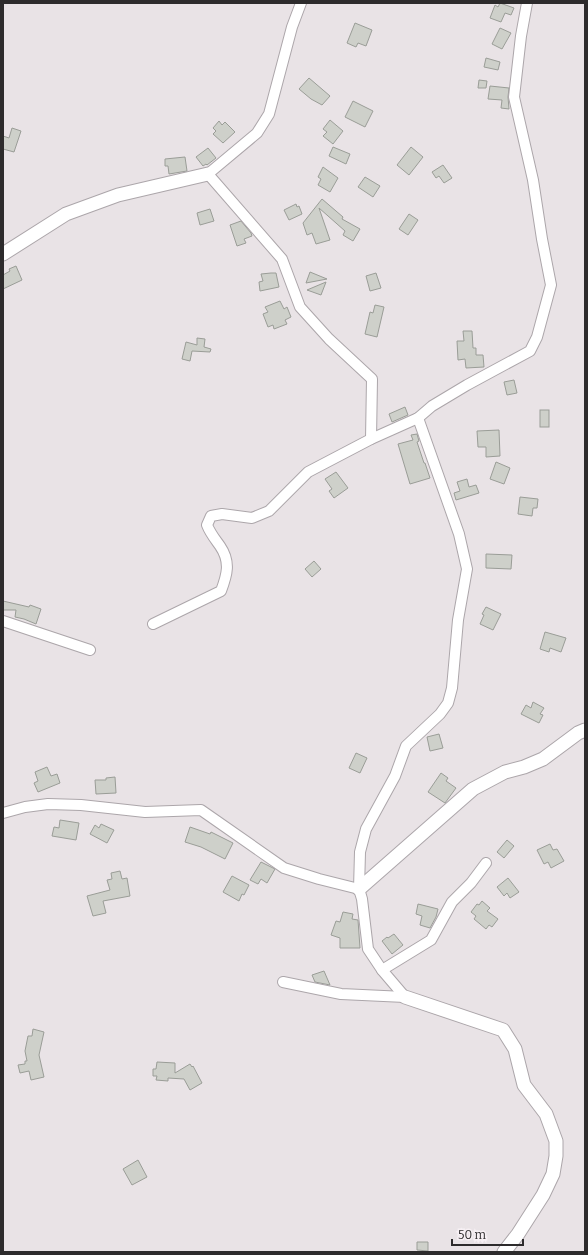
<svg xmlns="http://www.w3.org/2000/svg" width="588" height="1255" viewBox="0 0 588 1255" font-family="Bitter,serif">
  <rect width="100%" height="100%" fill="#e9e3e6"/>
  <!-- building -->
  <g fill="#ced0ca" stroke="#9a9d97">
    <polygon points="500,3 514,8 511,15 505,13 501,22 490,18 495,5 498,7"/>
    <polygon points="355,23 372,30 366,46 358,43 356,47 347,43"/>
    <polygon points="500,28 511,33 502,49 492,44"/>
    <polygon points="486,58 500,62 498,70 484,67"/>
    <polygon points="309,78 330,96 322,105 311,99 299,89"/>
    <polygon points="479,80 487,81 486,88 478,88"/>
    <polygon points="490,86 509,88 508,97 509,109 501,108 502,100 488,99"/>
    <polygon points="353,101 373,111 365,127 345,117"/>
    <polygon points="330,120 343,131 333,144 323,136 327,132 323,129"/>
    <polygon points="219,121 222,125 225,122 235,132 223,143 213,134 216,131 213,128"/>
    <polygon points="12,128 21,131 14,152 3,149 3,136 9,138"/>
    <polygon points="333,147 350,154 346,164 329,156"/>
    <polygon points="411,147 423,157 409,175 397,165"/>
    <polygon points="208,148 216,158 207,165 206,164 203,166 196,157"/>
    <polygon points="185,157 187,171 169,174 168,166 165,166 165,159"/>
    <polygon points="443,165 452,178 444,183 439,176 436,178 432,172"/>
    <polygon points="323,167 338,178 330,192 318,185 321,179 318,177"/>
    <polygon points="365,177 380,186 373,197 358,187"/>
    <polygon points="322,199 343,217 342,219 360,229 353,241 343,235 345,231 319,208 330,240 316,244 312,233 307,235 303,223"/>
    <polygon points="296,204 297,207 299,206 302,214 289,220 284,210"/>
    <polygon points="210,209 214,221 200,225 197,213"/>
    <polygon points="409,214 418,220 408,235 399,229"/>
    <polygon points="241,221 251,233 252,236 244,239 246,243 237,246 230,225"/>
    <polygon points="16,266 22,280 3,289 3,275 10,271 9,269"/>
    <polygon points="310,272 327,279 306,283"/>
    <polygon points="271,273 276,273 279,287 260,291 259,282 263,281 261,274"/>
    <polygon points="376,273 381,288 370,291 366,276"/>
    <polygon points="326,282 321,295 307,290"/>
    <polygon points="280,301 284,309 287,307 291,317 285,320 287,324 274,329 273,325 268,327 263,314 268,312 265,307"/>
    <polygon points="375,305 384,307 377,337 365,334 370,312 373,313"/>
    <polygon points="463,331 472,331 473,348 476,348 476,355 483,355 484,367 466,368 465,359 458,360 457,341 464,341"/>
    <polygon points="197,338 205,339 204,347 211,349 210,352 192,351 190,361 182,359 186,342 197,345"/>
    <polygon points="514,380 517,393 507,395 504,382"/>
    <polygon points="405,407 408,415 392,422 389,414"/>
    <rect x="540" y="410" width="9" height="17"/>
    <polygon points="499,430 500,456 486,457 486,447 478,447 477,431"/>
    <polygon points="417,434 419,441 417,442 424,463 425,463 430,478 410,484 398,444 413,440 411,435"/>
    <polygon points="496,462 510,468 504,484 490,479"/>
    <polygon points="336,472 348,488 334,498 329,491 332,489 325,479"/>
    <polygon points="467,479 469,487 476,485 479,493 456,500 454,493 460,491 457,482"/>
    <polygon points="520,497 538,499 537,508 533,508 532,516 518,514"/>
    <polygon points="486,554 512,555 511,569 486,568"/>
    <polygon points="314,561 321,569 312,577 305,569"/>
    <polygon points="3,601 29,607 30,605 41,609 36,624 24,619 15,617 16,610 3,610"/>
    <polygon points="486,607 501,614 493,630 480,624 484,615 482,614"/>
    <polygon points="545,632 566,638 561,652 550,648 549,652 540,649"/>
    <polygon points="533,702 544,708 540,714 543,715 539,723 521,714 526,705 531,708"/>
    <polygon points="439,734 443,748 430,751 427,737"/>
    <polygon points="356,753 367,758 360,773 349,768"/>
    <polygon points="47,767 51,776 57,774 60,783 38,792 34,783 38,781 35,772"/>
    <polygon points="441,773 448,778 446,781 456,788 445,803 428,792"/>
    <polygon points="115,777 116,793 96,794 95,780 106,780 106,778"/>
    <polygon points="60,820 79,823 76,840 52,836 54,827 59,828"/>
    <polygon points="101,824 114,830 107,843 90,834 95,825 99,828"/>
    <polygon points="190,827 210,834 211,832 233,843 225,859 201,847 185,842"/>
    <polygon points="507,840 514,846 504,858 497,852"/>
    <polygon points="550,844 553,850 557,849 564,861 551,868 548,862 544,864 537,850"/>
    <polygon points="261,862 275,869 267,883 261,879 258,884 250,880"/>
    <polygon points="120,871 122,879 127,878 130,896 103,901 106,913 93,916 87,896 110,890 107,880 112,879 111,873"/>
    <polygon points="232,876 249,885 244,895 242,894 239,901 223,892"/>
    <polygon points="508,878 519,892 510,898 507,893 504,896 497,887"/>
    <polygon points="482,901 490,908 487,911 498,919 492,927 489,925 486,929 474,919 476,916 471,912 477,904 479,905"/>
    <polygon points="418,904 438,909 436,917 430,928 420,925 422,916 416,914"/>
    <polygon points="343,912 353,914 352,919 358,920 360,948 340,948 340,938 331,935 336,921 340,922"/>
    <polygon points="394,934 403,945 392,954 382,941 387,937 388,938"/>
    <polygon points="324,971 330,985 315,982 312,975"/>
    <polygon points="33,1029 44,1032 39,1055 44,1077 31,1080 29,1071 20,1073 18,1065 25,1064 25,1061 27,1061 25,1051 28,1036 32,1036"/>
    <polygon points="157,1062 175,1063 175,1073 190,1064 192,1067 193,1066 202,1083 190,1090 184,1079 168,1078 168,1081 156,1080 157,1076 153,1076 153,1069 156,1069"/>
    <polygon points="138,1160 147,1177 132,1185 123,1169"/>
    <polygon points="417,1242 428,1242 428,1251 417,1250"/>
  </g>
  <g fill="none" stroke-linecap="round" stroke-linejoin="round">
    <!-- minor casing -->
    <g stroke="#aca6aa" stroke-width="12">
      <g id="minor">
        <polyline points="301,3 292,27 269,114 257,133 208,174 282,259 300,307 329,339 372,379 371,439"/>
        <polyline points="3,621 90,650"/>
        <path d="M153 624 221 591C227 575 231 562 220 546 215 539 210 533 207 525L211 516 222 514 252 518 269 511 308 472 371 439 418 418 432 406 467 385 530 351 537 337 551 285 542 239 533 180 514 97 521 36 527 3"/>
        <polyline points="3,813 25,807 48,804 81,805 145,812 201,810 284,868 319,879 359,889"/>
        <polyline points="382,970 431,940 452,902 471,883 486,863"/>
        <polyline points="283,982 341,994 405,997"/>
        <polyline points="405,997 382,970 368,949 362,899 359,889 360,852 366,829 395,776 406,746 440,714 448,703 452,688 458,620 467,569 459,534 418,418"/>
      </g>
    </g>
    <!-- tertiary casing -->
    <g stroke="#aca6aa" stroke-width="15">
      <g id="tertiary">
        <polyline points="3,254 66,214 118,195 208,174"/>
        <polyline points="359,889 473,789 505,772 524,767 543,759 578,733 585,730"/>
        <polyline points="405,997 503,1030 515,1049 524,1085 546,1114 556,1141 556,1156 553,1174 543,1195 518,1234 504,1252"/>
      </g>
    </g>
    <!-- minor -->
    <use href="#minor" stroke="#fff" stroke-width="10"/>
    <!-- tertiary -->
    <use href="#tertiary" stroke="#fff" stroke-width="13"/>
  </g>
  <!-- border -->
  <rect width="588" height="1255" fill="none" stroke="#2d2b2c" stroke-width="8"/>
  <!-- scale -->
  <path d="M452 1239v6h71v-6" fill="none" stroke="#2d2b2c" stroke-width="2"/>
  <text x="458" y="1239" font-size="12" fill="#2d2b2c" stroke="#f7f0f4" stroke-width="3" paint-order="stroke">50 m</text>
</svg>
